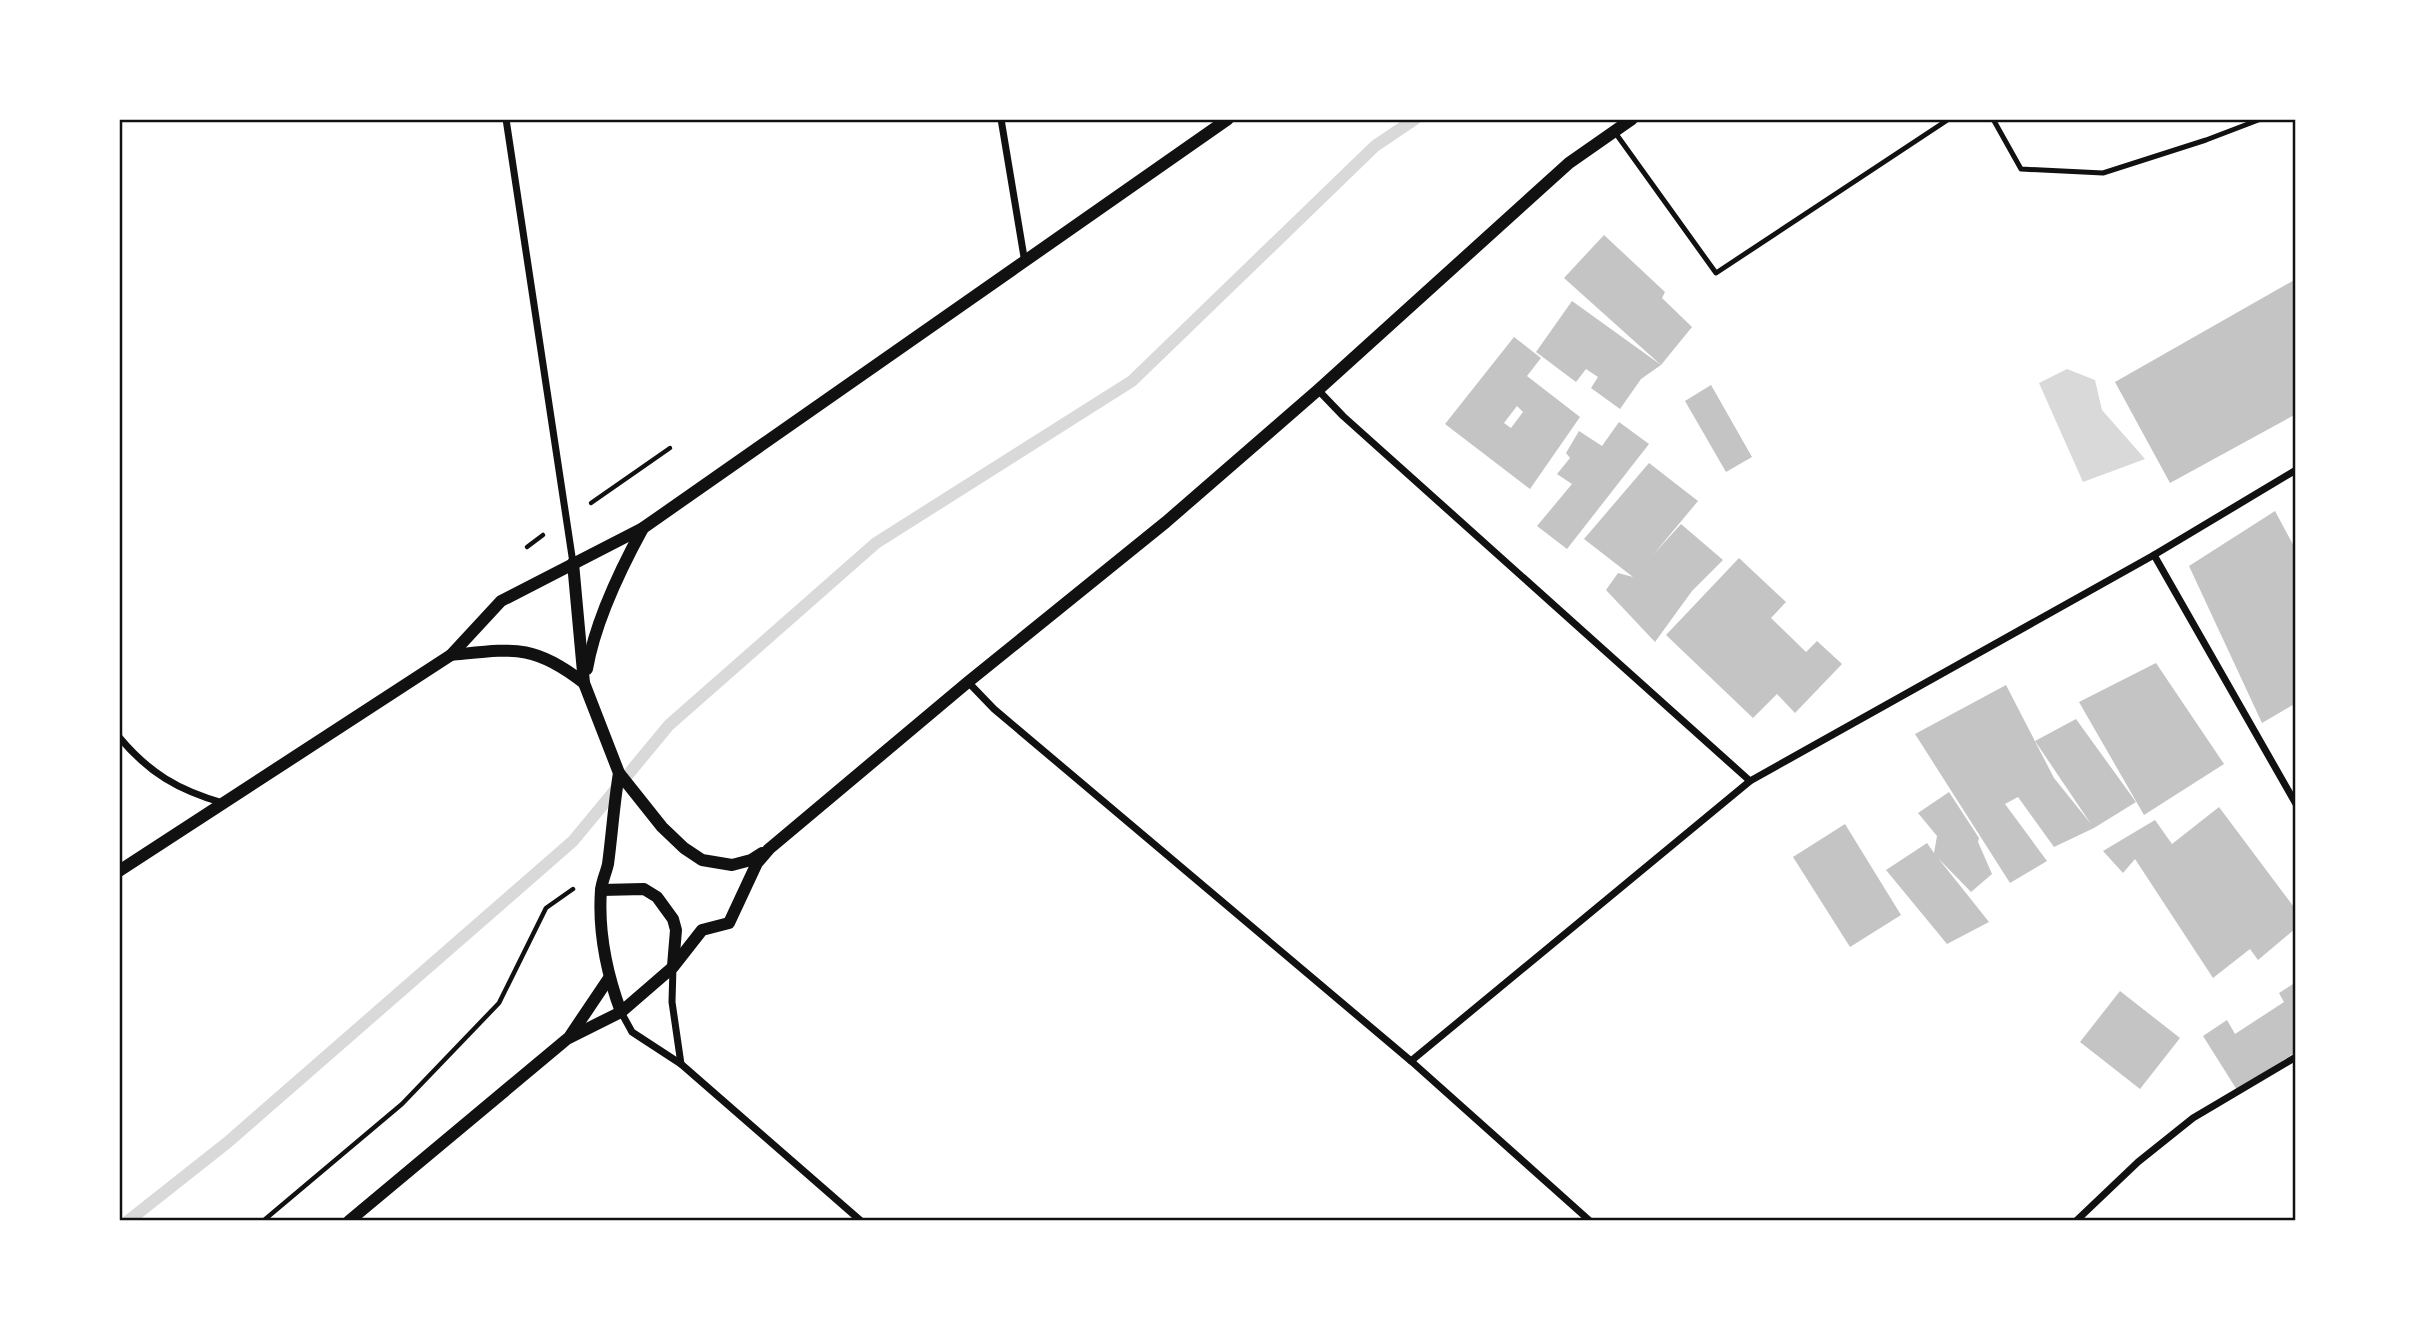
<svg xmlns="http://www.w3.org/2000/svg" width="2415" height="1340" viewBox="0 0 2415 1340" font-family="'Varela Round',sans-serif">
  <rect width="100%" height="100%" fill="#fff"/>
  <!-- water -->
  <polygon fill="#d9d9d9" points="2067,369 2095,380 2102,410 2145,459 2083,482 2039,383"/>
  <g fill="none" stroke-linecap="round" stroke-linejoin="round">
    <!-- stream -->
    <polyline stroke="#d9d9d9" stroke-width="12" points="128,1221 228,1142 573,841 669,725 876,543 1132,381 1375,146 1415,119"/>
  </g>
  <!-- building -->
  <g fill="#c4c4c4" fill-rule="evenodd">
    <polygon points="1604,235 1665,292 1662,298 1692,327 1661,365 1564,278"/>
    <polygon points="2296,279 2296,414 2170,483 2115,382"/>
    <polygon points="1572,301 1661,365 1641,379 1620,409 1591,388 1598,377 1586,369 1576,382 1536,352"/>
    <path d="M1514 337 1541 358 1527 376 1580 417 1530 489 1445 424ZM1517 406 1523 412 1511 428 1504 423Z"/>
    <polygon points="1711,385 1752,457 1726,472 1685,401"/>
    <polygon points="1619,422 1649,444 1567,549 1537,526 1572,484 1557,474 1570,458 1566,453 1579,431 1602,446"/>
    <polygon points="1649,463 1698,501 1653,555 1681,524 1723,560 1692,591 1655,642 1606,590 1618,573 1633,577 1584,539"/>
    <polygon points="2275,511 2296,550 2296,703 2262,723 2189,566"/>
    <polygon points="1739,558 1786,602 1771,618 1806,652 1817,641 1842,664 1795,713 1777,694 1753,718 1666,635"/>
    <polygon points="2156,663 2224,764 2144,815 2079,702"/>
    <polygon points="2006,685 2054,778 2091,824 2035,741 2076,719 2136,802 2094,828 2054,847 2018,797 2005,804 2047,861 2010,883 1915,734"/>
    <polygon points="1949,792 1979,838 1978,842 1992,874 1971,892 1938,858 1989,922 1947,944 1886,870 1927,843 1934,853 1937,836 1918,813"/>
    <polygon points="2219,807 2296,910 2296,928 2258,960 2250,949 2213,978 2135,859 2123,873 2103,851 2155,820 2172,844"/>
    <polygon points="1845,824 1901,915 1850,947 1793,857"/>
    <polygon points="2296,982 2296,1052 2237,1090 2203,1036 2227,1020 2235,1034 2284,1002 2279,993"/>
    <polygon points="2120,991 2180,1038 2140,1089 2080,1042"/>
  </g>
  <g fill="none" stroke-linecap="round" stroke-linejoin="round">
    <!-- path -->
    <g stroke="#111" stroke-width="4.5">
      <polyline points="591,503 670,448"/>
      <polyline points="527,547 543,535"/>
      <polyline points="263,1221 402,1104 499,1003 546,908 573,889"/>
    </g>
    <!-- service -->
    <g stroke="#111" stroke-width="5">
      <polyline points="1993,119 2021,169 2103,173 2206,140 2261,119"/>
      <polyline points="1614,131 1716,273 1949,119"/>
    </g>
    <!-- minor -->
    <g stroke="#111" stroke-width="7">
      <polyline points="506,119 573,563"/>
      <polyline points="1001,119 1025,263"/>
      <polyline points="1318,390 1343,416 1750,781"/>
      <polyline points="2154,555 2296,804"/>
      <polyline points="968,682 994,709 1411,1061 1590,1221"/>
      <path d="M119 737C149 773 178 790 223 803"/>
      <polyline points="673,967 672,1002 681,1064"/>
      <polyline points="621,1012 632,1032 681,1064 861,1221"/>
      <polyline points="1411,1061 1750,781 2154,555 2296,470"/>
      <polyline points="2076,1221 2138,1162 2193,1118 2296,1057"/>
    </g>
    <!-- tertiary -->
    <g stroke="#111" stroke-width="12">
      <polyline points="573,563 584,683 619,773 662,827 684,848 702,860 732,865 751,860 762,853"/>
      <path d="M451 655C512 649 533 643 584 683"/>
      <path d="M587 669C595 622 620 570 643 528"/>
      <path d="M619 773C614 803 612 834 608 864 606 873 602 881 601 890 598 931 607 974 621 1012"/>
      <polyline points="119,871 451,655 501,601 643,528 1228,119"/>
      <polyline points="601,890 644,889 657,897 673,919 676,930 673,966"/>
      <polyline points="570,1036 609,978"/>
      <polyline points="349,1221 567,1039 621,1012 673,967 702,930 729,923 757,863 769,849 968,682 1166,522 1318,390 1569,163 1632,119"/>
    </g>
  </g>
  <!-- border -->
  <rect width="2415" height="1340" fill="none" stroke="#ffffff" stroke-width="242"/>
  <rect x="121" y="121" width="2173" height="1098" fill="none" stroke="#111" stroke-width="2.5"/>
</svg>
